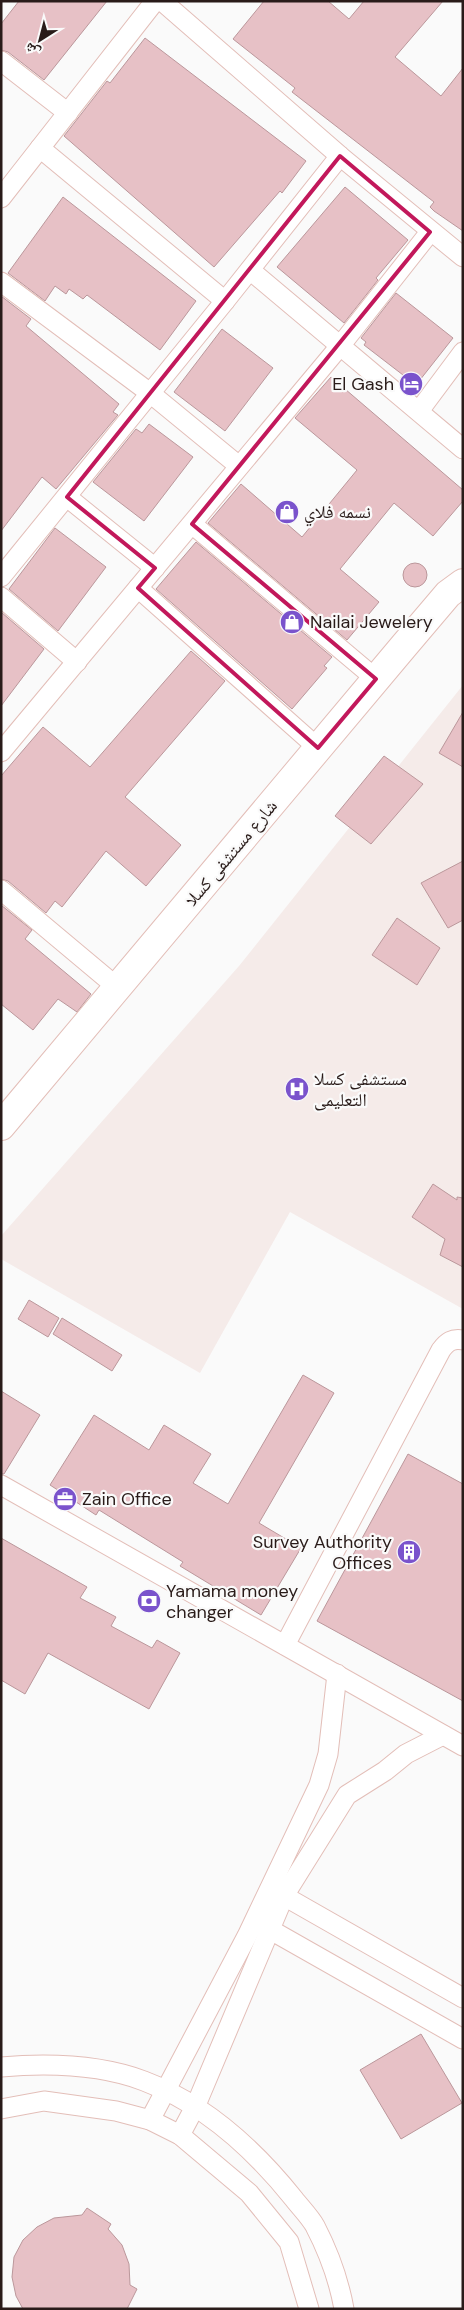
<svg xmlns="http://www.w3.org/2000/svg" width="464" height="2310" viewBox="0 0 464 2310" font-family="'DM Sans','Noto Naskh Arabic',sans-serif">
  <rect width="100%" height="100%" fill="#fafafa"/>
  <!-- built -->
  <polygon fill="#f5ebe9" points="463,685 463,1309 290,1212 200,1373 1,1259 1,1236 239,966"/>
  <!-- building -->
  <g fill="#e7c1c6" stroke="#bb979b">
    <polygon points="19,1 107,1 44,80 8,52 1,50 1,24"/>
    <polygon points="264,1 328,1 349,19 364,1 443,1 395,57 441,96 463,68 463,231 434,211 430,207 434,202 292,92 295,88 233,39"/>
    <polygon points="145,38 306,161 282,193 280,191 214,267 64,136 107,81 110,83"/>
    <polygon points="345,187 408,240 376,278 378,280 344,323 277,267"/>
    <polygon points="63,197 196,301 160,350 87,295 83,299 69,289 66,294 55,286 45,301 8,273"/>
    <polygon points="396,293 453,338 416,385 364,345 366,342 361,338"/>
    <polygon points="1,296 31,319 26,326 119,404 113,412 118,415 56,489 42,477 1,531"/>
    <polygon points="222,329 273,368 225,431 174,392"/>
    <polygon points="331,377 463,490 463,501 433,536 394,503 340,569 379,602 347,640 208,523 241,484 302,537 357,470 295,418"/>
    <polygon points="149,424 193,457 144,521 93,482 136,429 142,433"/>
    <polygon points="55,528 106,567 58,631 9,589"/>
    <polygon points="196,542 332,657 324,666 327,668 292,709 156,589"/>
    <circle cx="415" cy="575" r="12"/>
    <polygon points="1,612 44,649 1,706"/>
    <polygon points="191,651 225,681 125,797 181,845 146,886 106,851 62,907 55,901 46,913 8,881 1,879 1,776 43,727 90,767"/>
    <polygon points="463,712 463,767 439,753"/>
    <polygon points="384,756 423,784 371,844 335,816"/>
    <polygon points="463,861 463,920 448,928 421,883"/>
    <polygon points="1,905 32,930 25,939 91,994 77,1012 58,999 33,1030 1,1004"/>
    <polygon points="397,918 440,948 417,985 372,955"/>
    <polygon points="433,1184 457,1200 457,1197 463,1198 463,1267 440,1255 445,1239 412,1217"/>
    <polygon points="29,1300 59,1318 48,1337 18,1319"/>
    <polygon points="62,1318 122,1355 112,1371 53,1334"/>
    <polygon points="303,1375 334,1393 259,1523 301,1548 261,1615 180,1566 183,1562 99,1510 96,1515 50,1485 94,1415 149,1450 164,1425 211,1454 193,1483 228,1504"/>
    <polygon points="1,1391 40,1415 4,1474 1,1474"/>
    <polygon points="408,1454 463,1484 463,1701 317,1621"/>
    <polygon points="1,1538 87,1587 80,1598 116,1617 111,1626 152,1648 157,1640 180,1653 149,1709 48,1653 25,1694 1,1680"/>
    <polygon points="421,2034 462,2103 401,2139 360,2070"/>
    <polygon points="87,2208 111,2224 108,2229 122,2245 129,2264 130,2285 137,2289 127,2309 23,2309 16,2296 12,2277 14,2257 23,2240 37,2227 54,2218 82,2215"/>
  </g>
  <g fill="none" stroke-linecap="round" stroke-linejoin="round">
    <!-- minor casing -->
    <g stroke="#e3beb8" stroke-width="21">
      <g id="minor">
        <polyline points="162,1 340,156 463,257"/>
        <polyline points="1,61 68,113"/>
        <polyline points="40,148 225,301"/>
        <polyline points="1,198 155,1"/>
        <polyline points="250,270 463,449"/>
        <polyline points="1,282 150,393 239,466"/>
        <polyline points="419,411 463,352"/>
        <polyline points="67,497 155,568"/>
        <polyline points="192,524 376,679"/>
        <polyline points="1,577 225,301 340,156"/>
        <polyline points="138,588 318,748"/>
        <polyline points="1,597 77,662"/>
        <polyline points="1,752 340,346 430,232"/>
        <polyline points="1,890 118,988"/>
        <polyline points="1,1485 463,1746"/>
        <path d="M285 1645 441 1350C447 1342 452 1338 463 1340"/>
        <polyline points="284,1896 463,1998"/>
        <polyline points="269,1929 463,2039"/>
        <path d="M1 2067C48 2063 99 2064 144 2081 205 2104 254 2149 294 2199 301 2208 310 2217 315 2226 328 2251 339 2281 344 2309"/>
        <polyline points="1,2109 44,2101 116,2111 150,2120 180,2135 249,2193 289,2242 309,2309"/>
        <polyline points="150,2120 247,1936 319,1785 328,1754 337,1674"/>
        <polyline points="180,2135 196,2105 284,1896 347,1795 385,1771 406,1754 443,1735"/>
      </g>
    </g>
    <!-- secondary casing -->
    <g stroke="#e3beb8" stroke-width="30">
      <polyline id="secondary" points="1,1126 403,647 448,594 463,583"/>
    </g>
    <!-- minor -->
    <use href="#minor" stroke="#fff" stroke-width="19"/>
    <!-- secondary -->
    <use href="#secondary" stroke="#fff" stroke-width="28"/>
  </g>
  <!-- marked area -->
  <path fill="none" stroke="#c2185b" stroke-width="4" stroke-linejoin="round" d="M340 156 430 232 192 524 376 679 318 748 138 588 155 568 67 497Z"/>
  <!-- icons -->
  <defs>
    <g id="hotel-disc" transform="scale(1.25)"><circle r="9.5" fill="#7a53cc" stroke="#fafafa"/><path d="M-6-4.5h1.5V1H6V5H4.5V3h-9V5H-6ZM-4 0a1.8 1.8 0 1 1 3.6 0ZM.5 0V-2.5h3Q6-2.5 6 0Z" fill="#fff"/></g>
    <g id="shop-disc" transform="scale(1.25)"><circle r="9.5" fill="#7a53cc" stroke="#fafafa"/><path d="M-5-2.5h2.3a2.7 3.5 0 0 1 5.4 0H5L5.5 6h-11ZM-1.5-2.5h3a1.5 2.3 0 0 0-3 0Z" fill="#fff"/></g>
    <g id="hospital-disc" transform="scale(1.25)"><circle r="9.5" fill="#7a53cc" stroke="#fafafa"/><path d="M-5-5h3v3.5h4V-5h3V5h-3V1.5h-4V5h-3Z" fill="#fff"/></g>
    <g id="office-disc" transform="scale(1.25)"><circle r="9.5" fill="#7a53cc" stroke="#fafafa"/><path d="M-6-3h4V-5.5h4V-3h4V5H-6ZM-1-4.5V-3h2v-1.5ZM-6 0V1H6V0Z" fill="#fff"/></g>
    <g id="building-disc" transform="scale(1.25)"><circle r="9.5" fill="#7a53cc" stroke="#fafafa"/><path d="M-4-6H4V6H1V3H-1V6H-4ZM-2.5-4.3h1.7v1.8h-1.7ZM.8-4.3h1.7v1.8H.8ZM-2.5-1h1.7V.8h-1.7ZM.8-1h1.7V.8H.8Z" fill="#fff"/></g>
    <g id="bank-disc" transform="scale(1.25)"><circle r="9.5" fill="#7a53cc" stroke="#fafafa"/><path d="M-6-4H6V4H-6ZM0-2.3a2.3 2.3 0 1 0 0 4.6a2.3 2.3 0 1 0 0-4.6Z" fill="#fff"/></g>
  </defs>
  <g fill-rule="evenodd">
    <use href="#hotel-disc" x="411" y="384"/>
    <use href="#shop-disc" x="287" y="512"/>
    <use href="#shop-disc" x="292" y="622"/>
    <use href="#hospital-disc" x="297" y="1089"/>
    <use href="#office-disc" x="65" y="1499"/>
    <use href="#building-disc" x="409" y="1552"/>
    <use href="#bank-disc" x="149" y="1601"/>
  </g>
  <g text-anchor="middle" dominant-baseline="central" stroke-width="4.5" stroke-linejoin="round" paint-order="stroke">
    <!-- poi labels -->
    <g font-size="18" fill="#291b19" stroke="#fafafa" text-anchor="start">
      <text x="394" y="384" text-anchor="end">El Gash</text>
      <text x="304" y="512">نسمه فلاي</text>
      <text x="310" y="622">Nailai Jewelery</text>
      <text x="314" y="1079">مستشفى كسلا<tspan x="314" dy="21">التعليمى</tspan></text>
      <text x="82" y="1499">Zain Office</text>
      <text x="392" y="1542" text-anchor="end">Survey Authority<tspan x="392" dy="21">Offices</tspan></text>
      <text x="166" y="1591">Yamama money<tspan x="166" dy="21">changer</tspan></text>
    </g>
    <!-- street labels -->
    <g font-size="18" fill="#291b19" stroke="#fafafa">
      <text transform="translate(231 853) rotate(-50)">شارع مستشفى كسلا</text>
    </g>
  </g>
  <!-- border -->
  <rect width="464" height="2310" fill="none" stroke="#291b19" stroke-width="5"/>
  <!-- north arrow -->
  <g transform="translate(40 40) rotate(216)" stroke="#fafafa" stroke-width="4" paint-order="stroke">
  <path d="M0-4L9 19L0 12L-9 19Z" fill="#291b19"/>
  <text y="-8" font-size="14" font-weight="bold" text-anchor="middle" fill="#291b19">ش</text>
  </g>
</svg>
